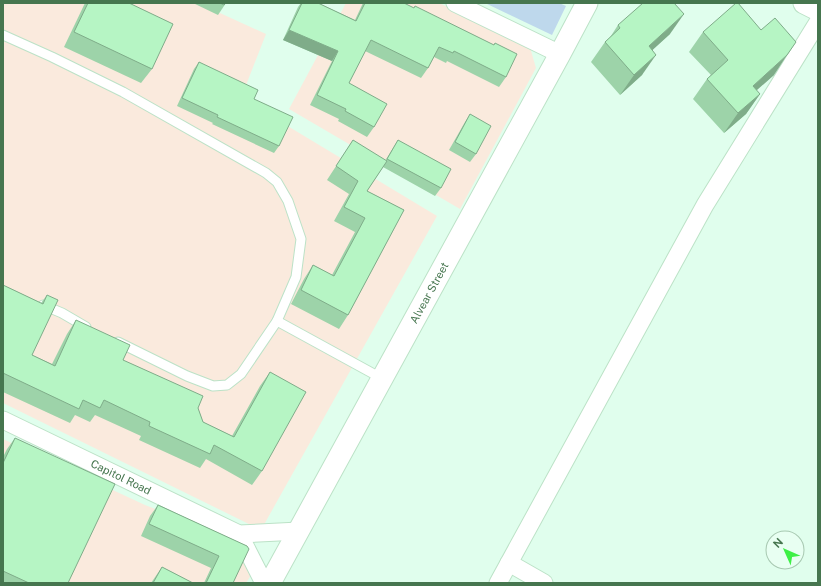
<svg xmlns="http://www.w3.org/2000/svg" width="821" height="586" viewBox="0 0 821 586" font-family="'Public Sans',sans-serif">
  <rect width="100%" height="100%" fill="#e0feed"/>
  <!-- education -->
  <g fill="#faeadd">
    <polygon points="3,3 198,3 266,34 241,98 437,216 261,530 3,403"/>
    <polygon points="346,3 439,3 529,44 536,68 460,209 289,109"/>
    <polygon points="3,439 145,505 240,542 251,575 246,583 3,583"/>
  </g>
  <!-- green -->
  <polygon fill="#bed8ec" points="485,3 559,3 566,6 552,35"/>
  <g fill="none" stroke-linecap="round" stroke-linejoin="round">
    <!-- service casing -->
    <g stroke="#bce2c7" stroke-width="11">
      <g id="service">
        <polyline points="3,35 52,57 123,92 266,173 277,182 288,201 301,239 296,277 277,321 241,374 227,385 213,386 187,376 118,342"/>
        <polyline points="43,305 62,313 86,327"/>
        <polyline points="277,321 383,379"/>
      </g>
    </g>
    <!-- minor casing -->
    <g stroke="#bce2c7" stroke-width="19">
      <g id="minor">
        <polyline points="455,3 560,54"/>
        <path id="s1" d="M3 420 239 534 299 531"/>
        <polyline points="239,534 264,583"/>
        <polyline points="509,563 544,583"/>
        <polyline points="498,583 705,205 818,22"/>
      </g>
    </g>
    <!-- tertiary casing -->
    <g stroke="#bce2c7" stroke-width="23">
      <g id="tertiary">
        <polyline points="804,3 818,10"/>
        <path id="s2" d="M270 583 560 54 587 3"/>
      </g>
    </g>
    <!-- service -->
    <use href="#service" stroke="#fff" stroke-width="9"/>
    <!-- minor -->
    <use href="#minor" stroke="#fff" stroke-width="17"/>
    <!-- tertiary -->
    <use href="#tertiary" stroke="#fff" stroke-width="21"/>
  </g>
  <!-- wall -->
  <g fill="#9dd3a9">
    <polygon points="85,3 129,3 152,69 141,83 64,47"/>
    <polygon points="193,3 226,3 218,15"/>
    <polygon points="301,3 318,3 355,20 363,3 404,3 506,77 499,87 447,61 446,63 434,57 428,68 421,78 365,51 349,83 374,127 367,137 338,121 339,119 310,105 332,61 283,40 298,7"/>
    <polygon points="618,25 670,34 652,50 642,75 620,95 591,62 605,42 609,39"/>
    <polygon points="761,30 774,75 756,90 760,94 746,114 724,133 693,99 707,79 711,75 689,52 703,32"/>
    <polygon points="199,62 254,99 279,146 274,153 212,124 213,123 177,106 194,69"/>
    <polygon points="470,114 476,154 470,162 449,150 465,122"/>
    <polygon points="353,140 385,161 393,148 398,140 441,188 435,196 383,167 367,191 404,210 348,315 339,329 291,304 304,279 313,265 332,275 355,232 334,221 349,194 327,180"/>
    <polygon points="3,285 41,303 47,295 32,355 52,364 67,334 76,320 123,360 198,408 203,422 232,436 260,386 270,372 262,471 252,485 206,459 200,468 139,440 141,436 95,415 90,422 75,415 70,423 3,392"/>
    <polygon points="15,438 68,583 3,583 3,457 7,449"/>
    <polygon points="158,505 247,546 233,583 204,583 211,568 141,536 150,516"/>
    <polygon points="162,567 193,583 151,583"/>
  </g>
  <!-- shaded-wall -->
  <g fill="#7fac89">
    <polygon points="684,14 670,34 635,66 649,46"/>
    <polygon points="289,30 338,51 332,61 283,40"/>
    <polygon points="656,55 642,75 620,95 634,75"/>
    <polygon points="787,55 774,75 739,106 753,86"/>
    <polygon points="760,94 746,114 724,133 738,113"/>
  </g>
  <!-- building -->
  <g fill="#b6f5c4" stroke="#7fac89">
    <polygon points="88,3 129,3 173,24 152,69 74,32"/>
    <polygon points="220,3 226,3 224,5"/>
    <polygon points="302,3 318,3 356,21 365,3 404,3 414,8 415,6 494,45 495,43 517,54 506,77 454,51 453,53 439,47 428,68 371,40 349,83 387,104 374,127 345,111 346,109 317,95 338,51 289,30"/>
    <polygon points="643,3 674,3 684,14 649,46 656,55 634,75 605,42 620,28 618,25"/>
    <polygon points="736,3 738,3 761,30 775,18 796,42 787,55 753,86 760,94 738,113 707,79 728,60 703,32"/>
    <polygon points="199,62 258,90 254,99 293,117 279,146 217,117 218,115 182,98"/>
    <polygon points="470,114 491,126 476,154 455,142"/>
    <polygon points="353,140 387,161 367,191 404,210 348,315 301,290 313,265 334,276 365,218 344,207 358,181 336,166"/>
    <polygon points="398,140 451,169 441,188 387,159"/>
    <polygon points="3,285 43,304 47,295 58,300 32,355 55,366 76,320 130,345 123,360 203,396 198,408 203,422 234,437 270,372 306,392 262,471 214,445 210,454 149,426 150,422 104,400 100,408 83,400 79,409 3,373"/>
    <polygon points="15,438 115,484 68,583 29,583 3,571 3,463"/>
    <polygon points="158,505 247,546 249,549 233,583 206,583 219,556 149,524"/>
    <polygon points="162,567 193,583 153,583"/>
  </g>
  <g text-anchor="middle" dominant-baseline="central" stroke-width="3" stroke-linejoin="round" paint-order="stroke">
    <!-- street labels -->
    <g font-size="11" fill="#46764f" stroke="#e8fff2">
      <text stroke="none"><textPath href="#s2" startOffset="331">Alvear Street</textPath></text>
      <text stroke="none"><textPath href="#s1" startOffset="131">Capitol Road</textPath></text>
    </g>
  </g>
  <!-- border -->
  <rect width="821" height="586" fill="none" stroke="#46764f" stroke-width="8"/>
  <!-- north arrow -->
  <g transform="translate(785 550) rotate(315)"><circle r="19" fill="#e8fff2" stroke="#a7c8b1"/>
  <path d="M0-3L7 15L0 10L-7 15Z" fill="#3df046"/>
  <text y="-6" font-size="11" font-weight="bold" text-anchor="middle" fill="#46764f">N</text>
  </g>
</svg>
